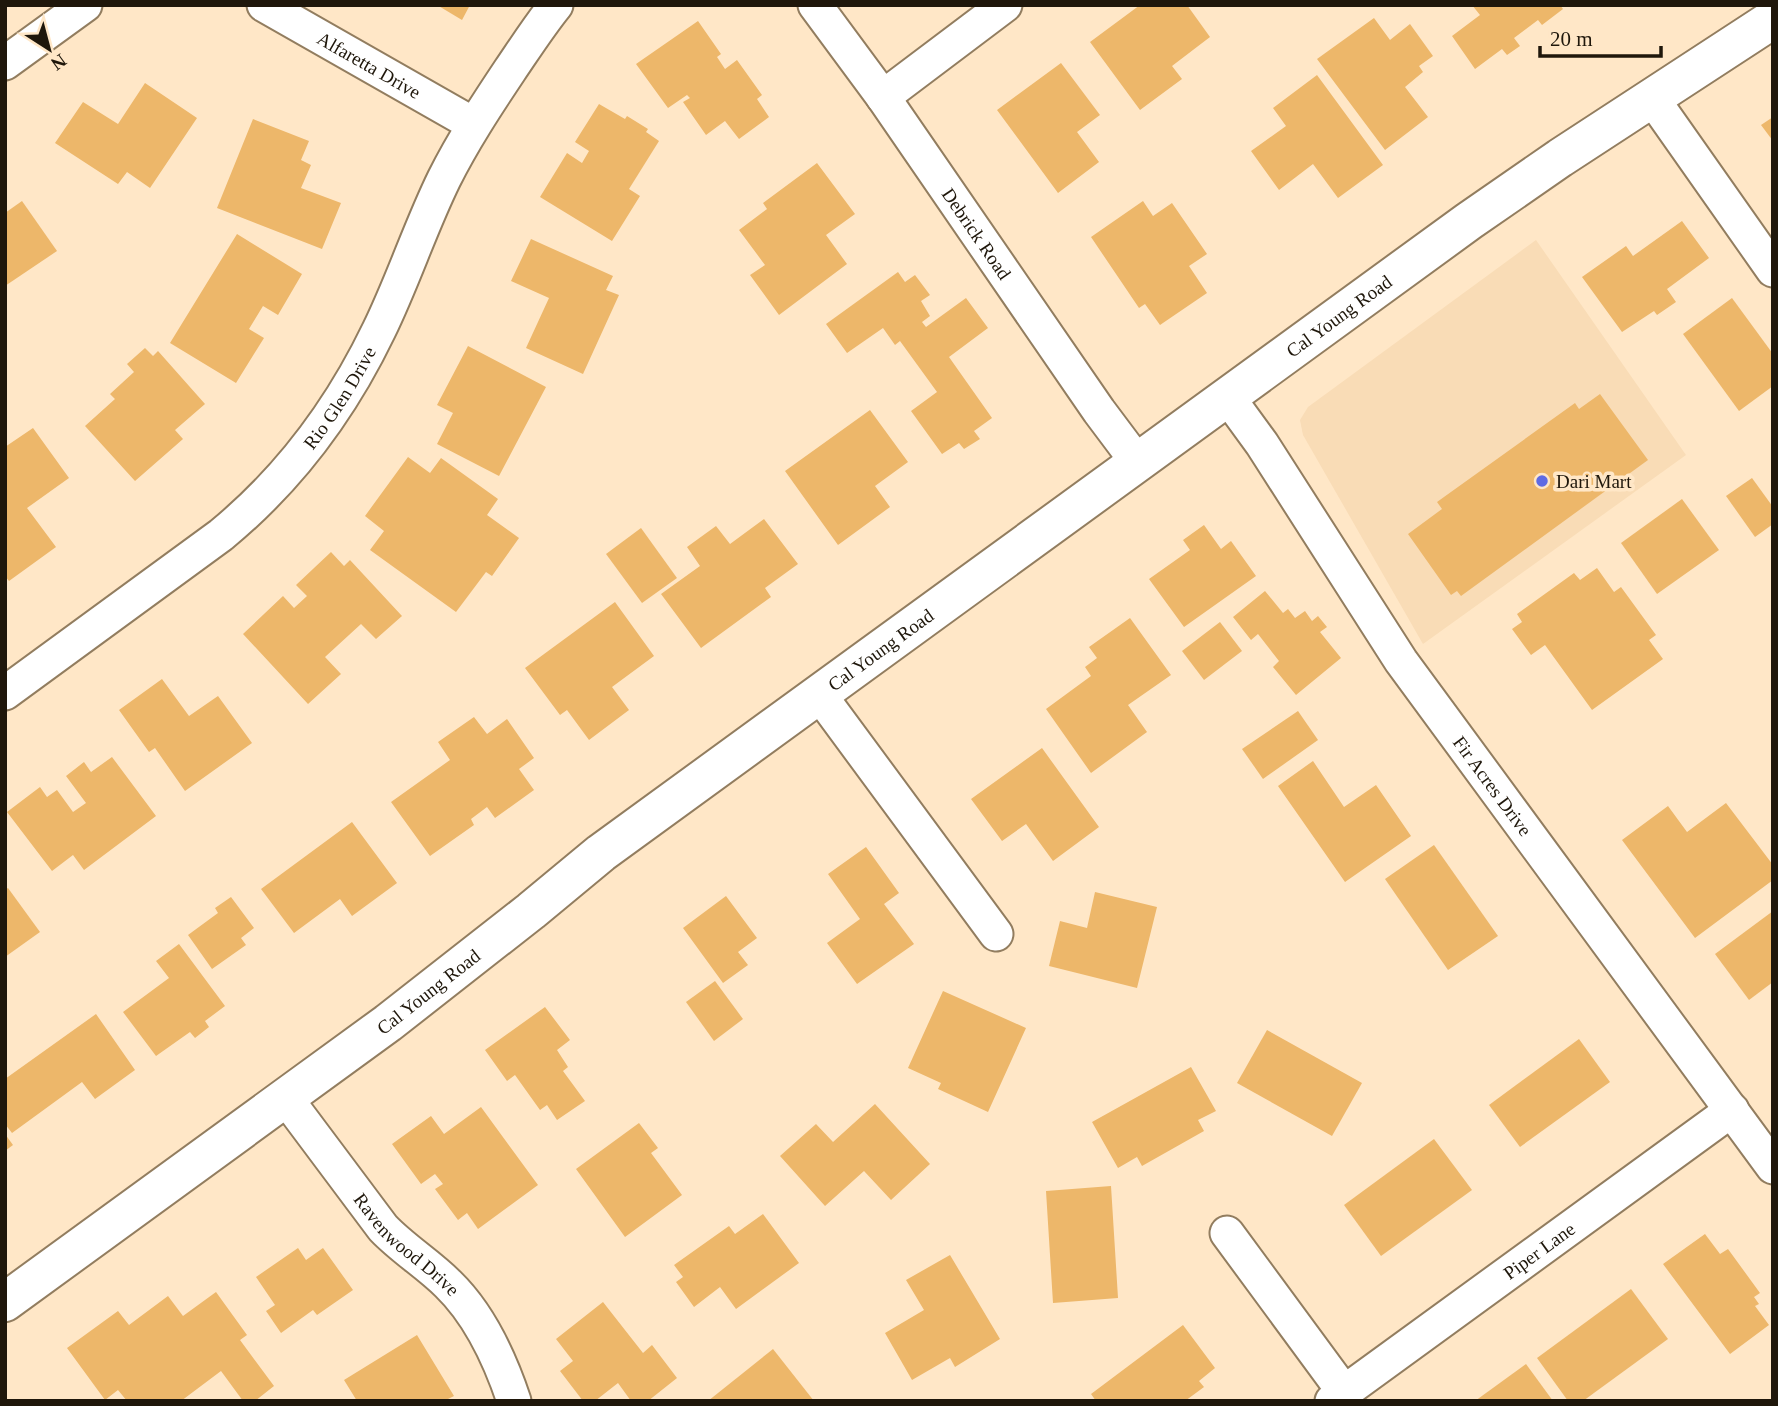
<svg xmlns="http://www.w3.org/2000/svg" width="1778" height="1406" viewBox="0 0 1778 1406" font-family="'Times New Roman',serif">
  <rect width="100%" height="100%" fill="#ffe7c7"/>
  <!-- built -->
  <polygon fill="#f9dcb6" points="1536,240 1686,455 1423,644 1303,435 1300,420 1308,407"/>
  <!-- building -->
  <g fill="#edb76a">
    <polygon points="437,5 470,5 462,20"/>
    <polygon points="1140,5 1187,5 1210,37 1172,66 1182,79 1140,110 1090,42"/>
    <polygon points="1472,5 1560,5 1563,9 1542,25 1538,20 1514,38 1520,46 1507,55 1502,49 1475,69 1452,36 1480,15"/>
    <polygon points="1374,18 1390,40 1410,24 1433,56 1419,66 1423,72 1405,87 1428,117 1385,150 1317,59"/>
    <polygon points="698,21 721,54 717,57 725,69 737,60 762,95 757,99 769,117 739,139 725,121 706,135 683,102 690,98 687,95 668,108 636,64"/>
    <polygon points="1061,63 1100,115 1077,132 1099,162 1058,193 997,110"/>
    <polygon points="1317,75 1383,165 1338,198 1313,164 1279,190 1251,151 1286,126 1273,108"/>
    <polygon points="145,83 197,118 150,188 127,172 118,184 55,143 83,102 118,124"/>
    <polygon points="599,104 625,119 627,116 648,129 646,132 659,141 629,189 640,196 612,241 540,197 567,153 582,163 589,151 575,142"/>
    <polygon points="1773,117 1773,141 1761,125"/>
    <polygon points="253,119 309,141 301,160 311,165 301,188 341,203 322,249 217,208"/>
    <polygon points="817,163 855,214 826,235 847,264 779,315 750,275 765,265 739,230 767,209 763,203"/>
    <polygon points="22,201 57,251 5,286 5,213"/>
    <polygon points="1143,201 1153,216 1172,203 1207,254 1189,266 1207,293 1160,325 1145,304 1139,308 1091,237"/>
    <polygon points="1682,221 1709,258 1667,289 1676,302 1657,315 1654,311 1622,332 1582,277 1626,246 1633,256"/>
    <polygon points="237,234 302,274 278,315 263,306 249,329 264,338 236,383 170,343"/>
    <polygon points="531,239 613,276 606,290 619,295 583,374 526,348 549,298 511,281"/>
    <polygon points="898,272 905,282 915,275 930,295 921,301 930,316 922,322 926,327 966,298 988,328 949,357 992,418 974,431 980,439 964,449 959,443 942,454 911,411 937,392 900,341 895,345 883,328 847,353 826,324"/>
    <polygon points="1732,298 1773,354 1773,386 1739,411 1683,334"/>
    <polygon points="468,346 546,387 499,476 437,444 453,413 437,405"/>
    <polygon points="145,348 153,356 158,351 205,404 175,430 183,439 135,481 85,426 115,399 110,394 134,372 127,364"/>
    <polygon points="1600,394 1648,460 1461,596 1457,591 1451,595 1408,534 1442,509 1437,502 1575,403 1579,409"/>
    <polygon points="870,410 908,462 875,486 890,507 838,545 785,471"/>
    <polygon points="33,428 69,478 27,508 56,547 9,581 5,576 5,447"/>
    <polygon points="408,457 430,473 441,458 498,499 487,515 519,538 492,576 486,572 456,612 370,550 384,531 365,516"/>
    <polygon points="1752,478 1773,507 1773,524 1755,537 1726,496"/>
    <polygon points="1682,499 1719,550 1657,594 1621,543"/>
    <polygon points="764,519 798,564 765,588 771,597 701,648 661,594 700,566 687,547 716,526 730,544"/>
    <polygon points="1204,525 1221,549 1231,541 1256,576 1184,627 1149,579 1190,550 1183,540"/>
    <polygon points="641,528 677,578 642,603 606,554"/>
    <polygon points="331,552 344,566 350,560 402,616 376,639 361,624 325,657 341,674 308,704 243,634 283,596 294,608 307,596 296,585"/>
    <polygon points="1597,568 1614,592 1621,587 1656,635 1649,640 1663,659 1592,710 1545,645 1531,655 1512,629 1522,622 1517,614 1574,573 1580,580"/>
    <polygon points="1265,591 1283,613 1288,609 1295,618 1305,611 1312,621 1318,616 1327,627 1320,632 1341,658 1296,695 1273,667 1279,661 1258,634 1251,640 1233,617"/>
    <polygon points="615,602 654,656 612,687 629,710 589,740 567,710 560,715 525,668"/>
    <polygon points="1130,618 1171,675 1128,705 1147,732 1091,773 1046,709 1091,676 1085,667 1097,658 1089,647"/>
    <polygon points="1220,622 1242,651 1204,680 1182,651"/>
    <polygon points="162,679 189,716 218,696 252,743 185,791 155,748 149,752 119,710"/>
    <polygon points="1298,711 1318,740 1263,779 1242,749"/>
    <polygon points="474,717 487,734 507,719 534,758 519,769 534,790 495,818 487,807 471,819 474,825 430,856 391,802 450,760 438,742"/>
    <polygon points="1042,748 1099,827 1053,861 1026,824 1002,841 971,799"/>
    <polygon points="112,757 156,816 84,870 73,855 52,871 7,812 40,787 47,797 57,790 73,812 86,803 66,776 84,762 91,772"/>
    <polygon points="1313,761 1344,807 1376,785 1411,836 1345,882 1278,786"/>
    <polygon points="1726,803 1773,865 1773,880 1695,938 1622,840 1668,806 1687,832"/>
    <polygon points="352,822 397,883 352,916 340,899 294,933 261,889"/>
    <polygon points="1434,845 1498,936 1448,970 1385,879"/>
    <polygon points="866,847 899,893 884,904 914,944 857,984 827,943 860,919 828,874"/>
    <polygon points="8,888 40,932 5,957 5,890"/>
    <polygon points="1095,892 1157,907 1137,988 1049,966 1060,921 1087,928"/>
    <polygon points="726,896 757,938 738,952 748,965 723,983 683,928"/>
    <polygon points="231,897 254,928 241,938 246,945 212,969 188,935 218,913 215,908"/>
    <polygon points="1773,911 1773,982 1749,1000 1715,954"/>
    <polygon points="179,944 225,1006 205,1021 209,1027 195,1038 190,1032 156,1056 123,1012 169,978 156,961"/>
    <polygon points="715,981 743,1019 714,1041 686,1002"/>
    <polygon points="943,991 1026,1028 988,1112 938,1089 941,1083 908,1068"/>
    <polygon points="545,1007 570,1040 557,1050 568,1067 563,1071 585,1101 557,1120 547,1105 540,1110 515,1075 507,1081 485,1050"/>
    <polygon points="96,1014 135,1070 95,1099 82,1082 12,1133 5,1124 5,1079"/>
    <polygon points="1267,1030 1362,1083 1332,1136 1237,1083"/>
    <polygon points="1579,1039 1610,1082 1520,1147 1489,1105"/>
    <polygon points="1191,1067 1216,1111 1198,1120 1204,1131 1142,1166 1137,1157 1118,1168 1092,1122"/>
    <polygon points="875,1104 930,1164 891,1200 864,1171 825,1206 780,1156 816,1124 833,1142"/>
    <polygon points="481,1107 538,1185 478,1229 467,1213 458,1220 435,1189 443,1184 435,1174 421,1184 392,1144 431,1116 444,1134"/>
    <polygon points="639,1123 658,1148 651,1153 682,1195 625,1237 576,1169"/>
    <polygon points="5,1134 13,1145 5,1151"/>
    <polygon points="1434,1139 1472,1190 1381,1256 1344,1205"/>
    <polygon points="1111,1186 1118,1298 1053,1303 1046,1191"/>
    <polygon points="763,1214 799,1263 736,1309 720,1287 694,1307 676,1282 683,1277 674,1265 729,1226 735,1234"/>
    <polygon points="1705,1234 1720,1254 1728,1249 1760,1293 1754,1297 1759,1304 1755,1306 1769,1325 1730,1354 1663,1264"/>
    <polygon points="298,1248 306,1260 323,1248 353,1290 317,1315 313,1310 281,1333 266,1311 275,1305 256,1277"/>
    <polygon points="950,1255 1000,1339 955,1367 950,1358 912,1380 885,1333 924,1310 906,1280"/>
    <polygon points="1631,1289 1668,1339 1583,1401 1568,1401 1537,1358"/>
    <polygon points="216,1292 247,1335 240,1340 274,1386 255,1401 243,1401 221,1371 181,1401 127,1401 118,1390 105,1400 67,1348 118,1311 129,1325 168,1296 183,1316"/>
    <polygon points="603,1302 643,1353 652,1345 677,1378 648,1401 631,1401 618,1383 595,1401 583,1401 560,1371 573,1361 556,1339"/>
    <polygon points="1183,1325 1215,1368 1199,1381 1204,1387 1185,1401 1096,1401 1091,1394"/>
    <polygon points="417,1335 454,1396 448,1399 449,1401 368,1401 367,1399 365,1401 357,1401 344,1380"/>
    <polygon points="773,1349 814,1401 708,1401"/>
    <polygon points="1526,1364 1553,1401 1475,1401"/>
  </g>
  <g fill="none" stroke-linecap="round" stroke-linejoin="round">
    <!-- street casing -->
    <g stroke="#927d5f" stroke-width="37">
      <g id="street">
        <path id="s1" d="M264 5 473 124"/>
        <path id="s2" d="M815 5 883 97 1099 411 1138 463"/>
        <polyline points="5,63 85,5"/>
        <polyline points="883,97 1005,5"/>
        <polyline points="1652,98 1773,270"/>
        <path id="s3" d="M1227 396 1262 444 1401 661 1773 1167"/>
        <path id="s4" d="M5 693 221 535C289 479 341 409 379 330 403 281 420 228 444 179 463 141 486 106 510 70 525 48 539 26 556 5"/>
        <polyline points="819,694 996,934"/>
        <path id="s5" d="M285 1097 383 1228C403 1249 428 1264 448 1284 480 1315 500 1359 514 1401"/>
        <polyline points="1227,1233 1344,1392"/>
        <path id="s6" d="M1332 1401 1732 1110"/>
      </g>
    </g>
    <!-- secondary casing -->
    <g stroke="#927d5f" stroke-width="42">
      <g id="secondary">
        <path id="s7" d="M5 1302 388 1023 531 911 601 853 1469 221 1560 158 1773 19"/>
      </g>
    </g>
    <!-- street -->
    <use href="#street" stroke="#fff" stroke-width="33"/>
    <!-- secondary -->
    <use href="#secondary" stroke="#fff" stroke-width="38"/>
  </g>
  <!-- markers -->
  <circle fill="#5f6be3" stroke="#ffe7c7" stroke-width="2.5" cx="1542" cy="481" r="7"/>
  <g text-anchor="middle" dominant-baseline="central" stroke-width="7" stroke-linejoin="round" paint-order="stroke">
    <!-- street labels -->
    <g font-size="19" fill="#1f170b" stroke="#ffe7c7">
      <text stroke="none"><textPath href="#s1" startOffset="121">Alfaretta Drive</textPath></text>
      <text stroke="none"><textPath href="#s2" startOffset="280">Debrick Road</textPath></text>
      <text stroke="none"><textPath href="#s7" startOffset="1659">Cal Young Road</textPath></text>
      <text stroke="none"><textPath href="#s4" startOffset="450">Rio Glen Drive</textPath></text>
      <text stroke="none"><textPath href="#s7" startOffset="1092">Cal Young Road</textPath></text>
      <text stroke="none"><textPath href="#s3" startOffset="472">Fir Acres Drive</textPath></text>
      <text stroke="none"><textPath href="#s7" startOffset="525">Cal Young Road</textPath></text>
      <text stroke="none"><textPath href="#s5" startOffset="192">Ravenwood Drive</textPath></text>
      <text stroke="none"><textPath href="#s6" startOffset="256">Piper Lane</textPath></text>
    </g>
    <!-- poi labels -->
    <g font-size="19" fill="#1f170b" stroke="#ffe7c7" text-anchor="start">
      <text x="1556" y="481">Dari Mart</text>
    </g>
  </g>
  <!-- border -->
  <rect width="1778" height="1406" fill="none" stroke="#1f170b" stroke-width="14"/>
  <!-- north arrow -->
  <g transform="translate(49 49) rotate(144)" stroke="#ffe7c7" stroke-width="5" paint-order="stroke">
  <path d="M0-5L12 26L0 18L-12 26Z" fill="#1f170b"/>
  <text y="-10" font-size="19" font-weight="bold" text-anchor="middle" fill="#1f170b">N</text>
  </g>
  <!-- scale -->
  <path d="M1540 46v10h121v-10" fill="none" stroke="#1f170b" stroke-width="3.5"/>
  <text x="1550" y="46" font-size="21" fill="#1f170b" stroke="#ffe7c7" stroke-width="5" paint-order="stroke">20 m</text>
</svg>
